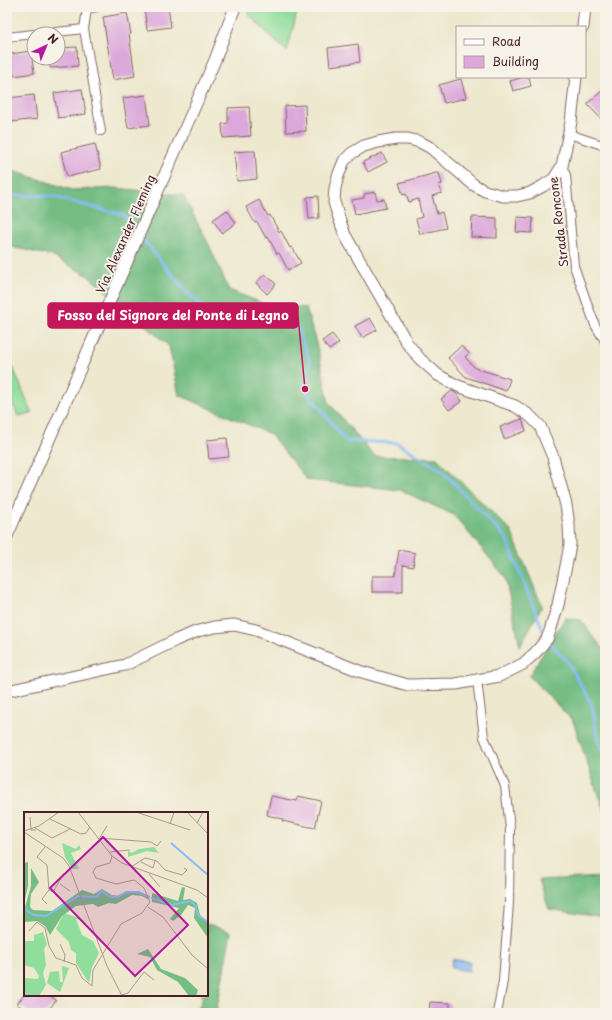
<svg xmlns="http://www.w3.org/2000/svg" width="612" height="1020" viewBox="0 0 612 1020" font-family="'Playpen Sans',sans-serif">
  <rect width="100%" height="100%" fill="#f7f3e8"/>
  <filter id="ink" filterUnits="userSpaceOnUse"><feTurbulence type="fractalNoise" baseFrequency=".025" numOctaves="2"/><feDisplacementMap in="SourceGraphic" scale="8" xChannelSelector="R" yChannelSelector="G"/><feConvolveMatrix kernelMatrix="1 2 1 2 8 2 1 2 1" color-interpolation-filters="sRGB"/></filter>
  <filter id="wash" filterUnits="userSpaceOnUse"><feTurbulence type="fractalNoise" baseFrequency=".012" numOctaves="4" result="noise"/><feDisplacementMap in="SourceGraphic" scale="16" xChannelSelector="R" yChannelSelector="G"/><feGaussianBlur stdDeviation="0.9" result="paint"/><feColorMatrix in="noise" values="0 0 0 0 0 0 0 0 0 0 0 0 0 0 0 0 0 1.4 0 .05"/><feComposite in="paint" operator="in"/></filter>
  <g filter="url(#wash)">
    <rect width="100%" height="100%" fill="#ede8ce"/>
    <!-- green -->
    <g fill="#90de9b" stroke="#6d7e63">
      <polygon points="249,7 298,7 287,52 248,14"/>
      <polygon points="7,353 32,413 18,416 7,390"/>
    </g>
    <!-- forest -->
    <g fill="#74bd83" stroke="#5f6e57">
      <polygon points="7,169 72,190 115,188 183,195 209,245 229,290 267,305 306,308 319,354 329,403 374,456 437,458 511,531 542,606 520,646 505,577 454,515 400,490 307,480 270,434 179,395 169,346 87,275 52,256 7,246"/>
      <polygon points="565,618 581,620 605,652 605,812 599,798 573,721 529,676"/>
      <polygon points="605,877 605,918 549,909 539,880"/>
      <polygon points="207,924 231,932 216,1013 197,1013 203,997 200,995 207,995"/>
    </g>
    <!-- water -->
    <polygon fill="#89bbf6" stroke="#6a6d90" points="452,959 470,962 469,971 451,968"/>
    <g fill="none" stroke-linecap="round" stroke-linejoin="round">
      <!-- stream -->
      <g stroke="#89bbf6" stroke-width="3">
        <polyline points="7,195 51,196 123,215 137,232"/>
        <polyline points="141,237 188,294 223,322 275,321 295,323 310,361 305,389 346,441 397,443 441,470 506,538 544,633"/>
        <polyline points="551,644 569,664 592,705 598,741 605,753"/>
      </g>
    </g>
    <g id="blocks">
      <!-- building -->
      <g fill="#dca7db">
        <polygon points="151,7 168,7 171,27 147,30 144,8"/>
        <polygon points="127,13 131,34 129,34 135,76 113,80 103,17"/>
        <polygon points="358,44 360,62 330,66 328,48"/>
        <polygon points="77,47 78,66 50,68 49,58 58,58 58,48"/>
        <polygon points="31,51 34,73 14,76 10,54"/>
        <polygon points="524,77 529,77 531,86 513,91 510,81"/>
        <polygon points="461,79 466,98 444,103 439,85"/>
        <polygon points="605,88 605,123 587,104"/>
        <polygon points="82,89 86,114 58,118 54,93"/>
        <polygon points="34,95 37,119 11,122 8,98"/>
        <polygon points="146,95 150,125 128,128 123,98"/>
        <polygon points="305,105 306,131 286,132 285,106"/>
        <polygon points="249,107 251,136 223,138 222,124 228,123 228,108"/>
        <polygon points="95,144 101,169 67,177 61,152"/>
        <polygon points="247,151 255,151 257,179 237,181 234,152"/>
        <polygon points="382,153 387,162 368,172 363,162"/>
        <polygon points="436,173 439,173 442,184 439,185 442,193 432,196 437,214 442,212 446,228 420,234 416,219 422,217 418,199 409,202 406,194 403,195 399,183"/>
        <polygon points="375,192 377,200 384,199 386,208 355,214 352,200 364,198 364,194"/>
        <polygon points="318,196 319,218 309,219 307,197"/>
        <polygon points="259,200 268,216 270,215 279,232 281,231 290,248 292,247 301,263 288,270 279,253 277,254 268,237 266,238 257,222 255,223 246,207"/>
        <polygon points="227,210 236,223 222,233 213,220"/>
        <polygon points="472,217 497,218 497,238 471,237"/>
        <polygon points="517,217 533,218 532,233 516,232"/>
        <polygon points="265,274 276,284 267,294 256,283"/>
        <polygon points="370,318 377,330 362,338 355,326"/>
        <polygon points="332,334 339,343 329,350 322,341"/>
        <polygon points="461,346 469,353 465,357 475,368 510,379 506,391 466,377 448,358"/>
        <polygon points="452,391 456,393 462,401 449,410 441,399"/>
        <polygon points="522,419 526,431 504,439 500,427"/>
        <polygon points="227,438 229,457 209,459 207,440"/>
        <polygon points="399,550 415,553 413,567 403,565 403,592 372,592 372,576 395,576"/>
        <polygon points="271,796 297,801 298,796 321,801 315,828 282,821 283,819 267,815"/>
        <polygon points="24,995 49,995 56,1000 46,1013 29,1013 17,1004"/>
        <polygon points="430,1002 450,1003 450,1013 429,1013"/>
      </g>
    </g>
  </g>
  <g filter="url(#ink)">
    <use href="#blocks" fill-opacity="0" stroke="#836564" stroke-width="1"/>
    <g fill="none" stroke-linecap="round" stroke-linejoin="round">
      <!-- street casing -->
      <g stroke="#836564" stroke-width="10">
        <g id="street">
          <polyline points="96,7 87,9 84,29 101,131"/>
          <polyline points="38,34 84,29"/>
          <polyline points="7,37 34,34"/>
          <polyline points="569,134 605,146"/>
          <polyline points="562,166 566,175 574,266 595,325 605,341"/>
          <polyline points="477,680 484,737 505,786 510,828 509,903 503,981 497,1013"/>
        </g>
      </g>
      <!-- secondary casing -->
      <g stroke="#836564" stroke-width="13">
        <g id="secondary">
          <polyline points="583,27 585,7"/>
          <polyline points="7,536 215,60 235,7"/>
          <polyline points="7,691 125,665 176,640 198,631 215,627 234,625 256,630 362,672 408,685 456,684 499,676 523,664 536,652 547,639 550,631 558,605 567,561 570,544 569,525 566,505 553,457 540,426 529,415 515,406 458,386 438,375 420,359 407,343 345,235 339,218 334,202 335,188 338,176 344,161 352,153 364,146 378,142 396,139 408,139 420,142 431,148 474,185 485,191 503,196 517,196 530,193 543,186 554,179 562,166 571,122 576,77"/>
        </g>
      </g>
      <!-- street -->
      <use href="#street" stroke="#fff" stroke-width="8"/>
      <!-- secondary -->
      <use href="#secondary" stroke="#fff" stroke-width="11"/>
    </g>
  </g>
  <g text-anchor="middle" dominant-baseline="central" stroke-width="4" stroke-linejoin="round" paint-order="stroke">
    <!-- street labels -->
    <g font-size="12" fill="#4a1f2b" stroke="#f7f3e8">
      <text transform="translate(558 222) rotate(-97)">Strada Roncone</text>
      <text transform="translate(125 234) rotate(-66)">Via Alexander Fleming</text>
    </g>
  </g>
  <!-- overview -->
  <g transform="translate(24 812)">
    <rect width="184" height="184" fill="#ede8ce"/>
    <path d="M38 31 52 37 55 33 57 37 47 41 55 57H48L41 45ZM130 35 135 41 123 39 104 45V39L108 41 115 37ZM40 101 63 109 52 107 58 123 69 129 75 141 68 155 65 171 52 151V141L47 138 45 130 32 117ZM19 120 23 132 20 137 22 153 19 161 22 173 15 184H0V166L14 167 15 164 10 156 0 153V129H10V123ZM38 154 45 156 36 180 23 171 26 160 35 159 36 170H39Z" fill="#90de9b"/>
    <path d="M4 50V74L0 91V51ZM7 56 15 70 7 82 6 95 9 98 28 99 58 78 70 82 78 77 88 83 96 84 102 79H114L123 83 125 88 118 84 108 83 92 92 85 91 74 95 69 92 52 94 38 104 26 123 21 114 13 109 0 110V99L7 74ZM158 75 161 76 159 88 166 87 173 91 176 103 184 111V126L170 106 171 96 164 93 157 103 149 109 146 107 155 96 128 90V81L154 89ZM124 137 137 157 161 166 174 178 172 184H165L154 170 133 158 126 145 113 142Z" fill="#74bd83"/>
    <path fill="none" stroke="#89bbf6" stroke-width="2" d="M147 31 184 63M127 86 148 93 166 89 171 93 174 103 184 110M0 95 3 99 10 103 22 104 54 84 72 85 78 79 85 84 93 85 103 80H114L126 85"/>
    <path fill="none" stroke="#ac988d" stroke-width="1" d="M54 0 88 44 98 51 173 78 184 86M112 0 166 18M163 0 184 22M6 5 7 18H12M26 7 57 22 62 21 66 15M173 11 179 0M146 12 150 0M11 16 28 26 46 17M0 19 15 14 35 0M0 20 39 46 45 54 83 154 98 184M76 25 83 14M75 26 127 30 133 34 137 29M21 35 13 45 23 53 25 78 29 80 40 61M86 40 106 38M117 50 129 56 131 49M107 55 121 46 133 49 141 58 158 63 163 58 160 56M125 62 136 75M36 72 46 79M23 92 18 87 25 78M124 95 139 105 168 143 184 157M5 119 13 110 21 116 25 134 32 146 52 153 58 166 68 174 69 158 97 112 118 101 126 90 120 76 110 68 92 72 72 66 69 60 72 55 86 51 88 44M36 132 41 143 40 150M98 183 104 181 120 160 130 168"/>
    <path fill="#b5179e" fill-opacity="0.15" stroke="#b5179e" stroke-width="2" d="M79 25 164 113 111 164 26 76Z"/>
    <rect width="184" height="184" fill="none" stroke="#4a1f2b" stroke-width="2"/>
  </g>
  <!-- callouts -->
  <path fill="none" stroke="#c2185b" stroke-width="1.5" d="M305 389L298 316"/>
  <circle fill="#c2185b" stroke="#f7f3e8" stroke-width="1.5" cx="305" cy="389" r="4"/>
  <rect fill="#c2185b" stroke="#c2185b" stroke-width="1.5" x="48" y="303" width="250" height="25" rx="4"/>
  <g font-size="13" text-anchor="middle" font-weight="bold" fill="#fff">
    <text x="173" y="320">Fosso del Signore del Ponte di Legno</text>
  </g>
  <!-- margin -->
  <rect width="612" height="1020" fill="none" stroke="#f7f3e8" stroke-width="24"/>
  <!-- legend -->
  <rect x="456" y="26" width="130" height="52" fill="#f7f3e8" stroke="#b29e9c"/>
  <rect x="464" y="39" width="20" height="6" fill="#ffffff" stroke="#b29e9c"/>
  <text x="492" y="46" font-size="12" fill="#4a1f2b">Road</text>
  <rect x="464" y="56" width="20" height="12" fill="#dca7db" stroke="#b29e9c"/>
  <text x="492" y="66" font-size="12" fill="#4a1f2b">Building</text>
  <!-- north arrow -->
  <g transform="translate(46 46) rotate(44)"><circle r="19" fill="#f7f3e8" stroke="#b29e9c"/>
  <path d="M0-3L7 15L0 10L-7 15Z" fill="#b5179e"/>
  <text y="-6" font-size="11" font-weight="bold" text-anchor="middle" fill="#4a1f2b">N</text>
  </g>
</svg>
